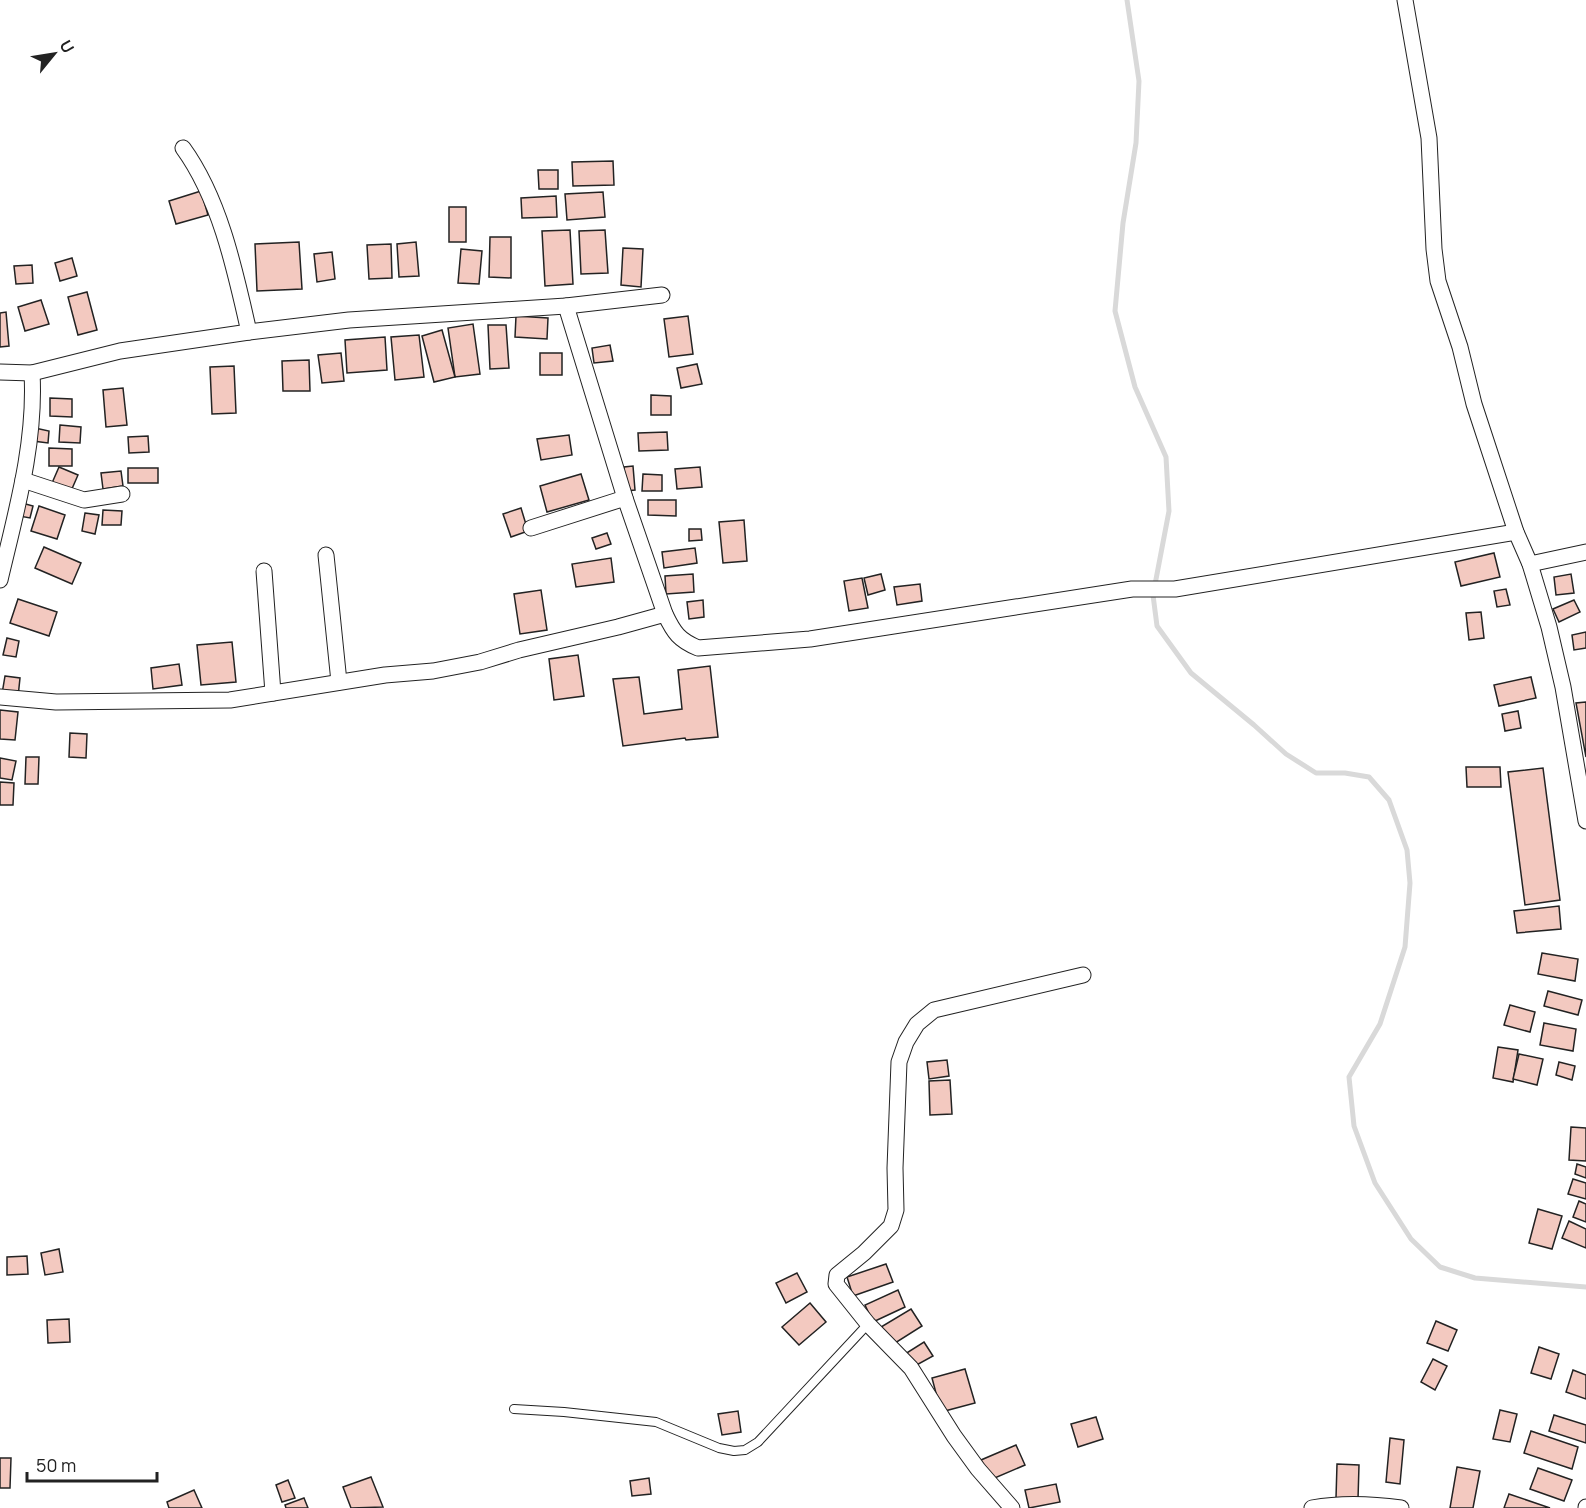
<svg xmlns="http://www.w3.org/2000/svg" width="1586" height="1508" viewBox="0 0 1586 1508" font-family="Manrope,sans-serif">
  <rect width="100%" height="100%" fill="#fff"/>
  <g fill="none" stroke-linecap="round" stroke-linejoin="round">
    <!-- stream -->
    <polyline stroke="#d9d9d9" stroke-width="5" points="1127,0 1139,81 1136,143 1123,223 1115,311 1135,387 1166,457 1169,511 1153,595 1157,626 1191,673 1254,725 1286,754 1316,773 1345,773 1369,777 1389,800 1407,850 1410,883 1405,947 1380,1024 1349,1077 1354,1126 1375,1183 1411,1239 1440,1267 1475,1278 1586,1287"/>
  </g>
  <!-- building -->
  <g fill="#f3c9c0" stroke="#222" stroke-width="1.5">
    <polygon points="613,161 614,185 573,186 572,162"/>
    <polygon points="538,170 558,170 558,189 539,189"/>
    <polygon points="201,191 208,215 176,224 169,201"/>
    <polygon points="603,192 605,217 567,220 565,194"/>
    <polygon points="556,196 557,217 522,218 521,198"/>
    <rect x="449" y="207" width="17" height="35"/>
    <polygon points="570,230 573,284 545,286 542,231"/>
    <polygon points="605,230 608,273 581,274 579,231"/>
    <polygon points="490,237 511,237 511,278 489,277"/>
    <polygon points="299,242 302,289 257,291 255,244"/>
    <polygon points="416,242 419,276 399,277 397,244"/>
    <polygon points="391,244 392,278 369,279 367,245"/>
    <polygon points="623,248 643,249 641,287 621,285"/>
    <polygon points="461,249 482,251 479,284 458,283"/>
    <polygon points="332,252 335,279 317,282 314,254"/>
    <polygon points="72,258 77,276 60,281 55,263"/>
    <polygon points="32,265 33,283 16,284 14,266"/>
    <polygon points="87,292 97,330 78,335 68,297"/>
    <polygon points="41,300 49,324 25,331 18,307"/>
    <polygon points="6,312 9,346 0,347 0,313"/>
    <polygon points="516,316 548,318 547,339 515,337"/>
    <polygon points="688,316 693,354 669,357 664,319"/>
    <polygon points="473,324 480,374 455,377 448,328"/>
    <polygon points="488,325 506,325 509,368 490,369"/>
    <polygon points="442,330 455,377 434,382 422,336"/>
    <polygon points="419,335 424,377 395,380 391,337"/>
    <polygon points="385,337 387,370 347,373 345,340"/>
    <polygon points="610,345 613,361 594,363 592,348"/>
    <polygon points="341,353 344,381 322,383 318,355"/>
    <rect x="540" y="353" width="22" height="22"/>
    <polygon points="309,360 310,391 283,391 282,361"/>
    <polygon points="697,364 702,384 681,388 677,368"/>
    <polygon points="234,366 236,413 212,414 210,367"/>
    <polygon points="123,388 127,425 106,427 103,390"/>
    <polygon points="651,395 671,396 671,415 651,415"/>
    <polygon points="50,398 72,399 72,417 50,416"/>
    <polygon points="60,425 81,427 80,443 59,442"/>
    <polygon points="35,428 49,431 48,443 33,441"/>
    <polygon points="667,432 668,450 639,451 638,433"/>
    <polygon points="569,435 572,455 541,460 537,439"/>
    <polygon points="148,436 149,452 129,453 128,437"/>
    <polygon points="49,448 72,449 72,466 49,466"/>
    <polygon points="633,466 635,490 626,491 624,467"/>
    <polygon points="59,467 78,475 71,491 52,483"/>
    <polygon points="700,467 702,487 677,489 675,469"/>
    <rect x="128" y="468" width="30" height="15"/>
    <polygon points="121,471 123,486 103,489 101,473"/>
    <polygon points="581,474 589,500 547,512 540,486"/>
    <polygon points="643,474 662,475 662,491 642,491"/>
    <polygon points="648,500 676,500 676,516 648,515"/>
    <polygon points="22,503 33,506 30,518 19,516"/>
    <polygon points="39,506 65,515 57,539 31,531"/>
    <polygon points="521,508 528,531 511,537 503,514"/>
    <polygon points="103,510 122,511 121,525 102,525"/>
    <polygon points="85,513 99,515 95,534 82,531"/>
    <polygon points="744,520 747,561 723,563 719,522"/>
    <polygon points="689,529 701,529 702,540 689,541"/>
    <polygon points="607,533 611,544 596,549 592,538"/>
    <polygon points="44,547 81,563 72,584 35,568"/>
    <polygon points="695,548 697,563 664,568 662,552"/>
    <polygon points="1494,553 1500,577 1461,586 1455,562"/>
    <polygon points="611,558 614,582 576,587 572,564"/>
    <polygon points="693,574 694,592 666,594 665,576"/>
    <polygon points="881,574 885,590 868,595 864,578"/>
    <polygon points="1571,574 1574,593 1556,595 1554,577"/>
    <polygon points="862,578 868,608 849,611 844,581"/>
    <polygon points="920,584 922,601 897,605 894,587"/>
    <polygon points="1506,589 1510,605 1497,607 1494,591"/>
    <polygon points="541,590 547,630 520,634 514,594"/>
    <polygon points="18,599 57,612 49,636 10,623"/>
    <polygon points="703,600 704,617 689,619 687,602"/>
    <polygon points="1574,600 1580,612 1559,622 1553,609"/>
    <polygon points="1481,612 1484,638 1469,640 1466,613"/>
    <polygon points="1586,632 1586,648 1574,650 1572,635"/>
    <polygon points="7,638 19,641 16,657 3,655"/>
    <polygon points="232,642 236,682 201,685 197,645"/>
    <polygon points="578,655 584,696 554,700 549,659"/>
    <polygon points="179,664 182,685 153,689 151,668"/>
    <polygon points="710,666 718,737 686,740 685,738 623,746 613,679 639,677 644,714 682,709 678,670"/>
    <polygon points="5,676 20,678 18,697 2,694"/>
    <polygon points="1531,677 1536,698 1499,706 1494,685"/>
    <polygon points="1586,702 1586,757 1576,703"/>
    <polygon points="0,710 18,712 15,740 0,739"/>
    <polygon points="1518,711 1521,728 1505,731 1502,714"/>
    <polygon points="70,733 87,734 86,758 69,757"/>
    <polygon points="26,757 39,757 38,784 25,784"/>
    <polygon points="0,758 16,761 12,780 0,778"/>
    <polygon points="1466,767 1500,767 1501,787 1467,787"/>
    <polygon points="1543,768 1560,900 1525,905 1508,772"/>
    <polygon points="0,782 14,783 13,805 0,805"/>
    <polygon points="1559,906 1561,929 1517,933 1514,911"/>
    <polygon points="1542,953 1578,959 1575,981 1538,974"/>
    <polygon points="1548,991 1582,1000 1578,1015 1544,1006"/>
    <polygon points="1510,1005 1535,1012 1530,1032 1504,1025"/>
    <polygon points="1544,1023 1576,1029 1573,1051 1540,1045"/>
    <polygon points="1498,1047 1518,1050 1513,1082 1493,1078"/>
    <polygon points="1519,1054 1543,1059 1537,1085 1513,1079"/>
    <polygon points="947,1060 949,1076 929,1079 927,1062"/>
    <polygon points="1559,1062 1575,1066 1572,1080 1556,1075"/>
    <polygon points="950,1080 952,1114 930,1115 929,1081"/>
    <polygon points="1571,1127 1586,1128 1586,1161 1569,1160"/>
    <polygon points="1577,1164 1586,1167 1586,1178 1575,1174"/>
    <polygon points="1573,1179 1586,1183 1586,1199 1568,1194"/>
    <polygon points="1579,1201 1586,1204 1586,1222 1573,1217"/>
    <polygon points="1538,1209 1562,1216 1552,1249 1529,1243"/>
    <polygon points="1569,1221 1586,1229 1586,1248 1562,1238"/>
    <polygon points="59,1249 63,1272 45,1275 41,1253"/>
    <polygon points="27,1256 28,1274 7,1275 7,1257"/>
    <polygon points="886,1264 893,1282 853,1296 847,1277"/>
    <polygon points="797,1273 807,1292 786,1303 776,1283"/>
    <polygon points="898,1290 905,1307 873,1322 865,1305"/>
    <polygon points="810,1303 826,1322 799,1345 782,1327"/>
    <polygon points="911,1309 922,1326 892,1345 881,1327"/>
    <polygon points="69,1319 70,1342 48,1343 47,1320"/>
    <polygon points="1436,1321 1457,1330 1448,1351 1427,1343"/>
    <polygon points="924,1342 933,1356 913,1367 905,1354"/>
    <polygon points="1539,1347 1559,1354 1551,1379 1531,1373"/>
    <polygon points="1433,1359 1447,1366 1435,1390 1421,1382"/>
    <polygon points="965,1369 975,1403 941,1412 932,1378"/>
    <polygon points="1573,1370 1586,1375 1586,1399 1566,1392"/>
    <polygon points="1500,1410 1517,1414 1510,1442 1493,1439"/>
    <polygon points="738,1411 741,1432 722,1435 718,1414"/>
    <polygon points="1554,1415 1586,1425 1586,1443 1549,1431"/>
    <polygon points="1096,1417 1103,1439 1078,1447 1071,1424"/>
    <polygon points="1531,1431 1578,1447 1572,1469 1524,1453"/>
    <polygon points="1390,1438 1404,1440 1400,1484 1386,1482"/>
    <polygon points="1016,1445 1025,1465 990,1480 981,1460"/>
    <polygon points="0,1458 11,1458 10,1488 0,1488"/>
    <polygon points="1337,1464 1359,1465 1358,1499 1336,1498"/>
    <polygon points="1457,1467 1480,1471 1473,1508 1450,1508"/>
    <polygon points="1538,1468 1572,1480 1564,1501 1530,1489"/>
    <polygon points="371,1477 383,1507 351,1508 343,1487"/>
    <polygon points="649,1478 651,1494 632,1496 630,1481"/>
    <polygon points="288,1480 295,1498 282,1502 276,1485"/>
    <polygon points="1056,1484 1060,1502 1029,1508 1025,1490"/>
    <polygon points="194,1490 202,1508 169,1508 167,1502"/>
    <polygon points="1509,1494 1550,1508 1504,1508"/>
    <polygon points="304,1498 308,1508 286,1508 285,1505"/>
  </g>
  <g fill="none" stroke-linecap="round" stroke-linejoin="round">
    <!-- service casing -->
    <g stroke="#222" stroke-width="10">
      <polyline id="service" points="514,1409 564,1412 656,1422 719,1448 734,1451 745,1450 758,1442 868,1324"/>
    </g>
    <!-- minor casing -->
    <g stroke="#222" stroke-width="17">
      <g id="minor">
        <polyline points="1405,0 1429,138 1434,249 1438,281 1460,347 1474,404 1516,532 1530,564 1549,627 1563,687 1586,821"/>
        <path d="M183 148C220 199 235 270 249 332"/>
        <polyline points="566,306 625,498 665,614"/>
        <polyline points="0,372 32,373 120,351 249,332 349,320 566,306 662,295"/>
        <polyline points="23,480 84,500 122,494"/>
        <polyline points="531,528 625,498"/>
        <polyline points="326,555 339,682"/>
        <polyline points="1530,564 1586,552"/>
        <polyline points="264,571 273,693"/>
        <path d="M0 580C16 512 36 443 32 373"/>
        <path d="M0 697 56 702 230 700 385 675 433 671 480 662 519 650 618 627 665 614C674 633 679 640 698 648L810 639 1132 589H1175L1516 532"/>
        <polyline points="1012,1508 978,1469 954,1436 911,1368 868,1324 836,1284 837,1275 864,1253 891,1226 896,1210 895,1168 899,1062 906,1042 917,1024 934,1010 1083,975"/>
        <path d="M1312 1508C1340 1503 1372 1504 1401 1508"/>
        <polyline points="1586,1508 1586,1507"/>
      </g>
    </g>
    <!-- service -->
    <use href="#service" stroke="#fff" stroke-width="8"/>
    <!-- minor -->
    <use href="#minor" stroke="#fff" stroke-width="15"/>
  </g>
  <!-- north arrow -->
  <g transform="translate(54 54) rotate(60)" stroke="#ffffff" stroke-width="4.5" paint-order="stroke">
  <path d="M0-4.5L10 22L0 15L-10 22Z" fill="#222222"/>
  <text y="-9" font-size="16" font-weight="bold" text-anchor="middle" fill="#222222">U</text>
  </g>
  <!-- scale -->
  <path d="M27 1472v9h130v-9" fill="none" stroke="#222222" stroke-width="3"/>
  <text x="36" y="1472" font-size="18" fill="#222222" stroke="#ffffff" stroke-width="4.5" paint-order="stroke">50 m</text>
</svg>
